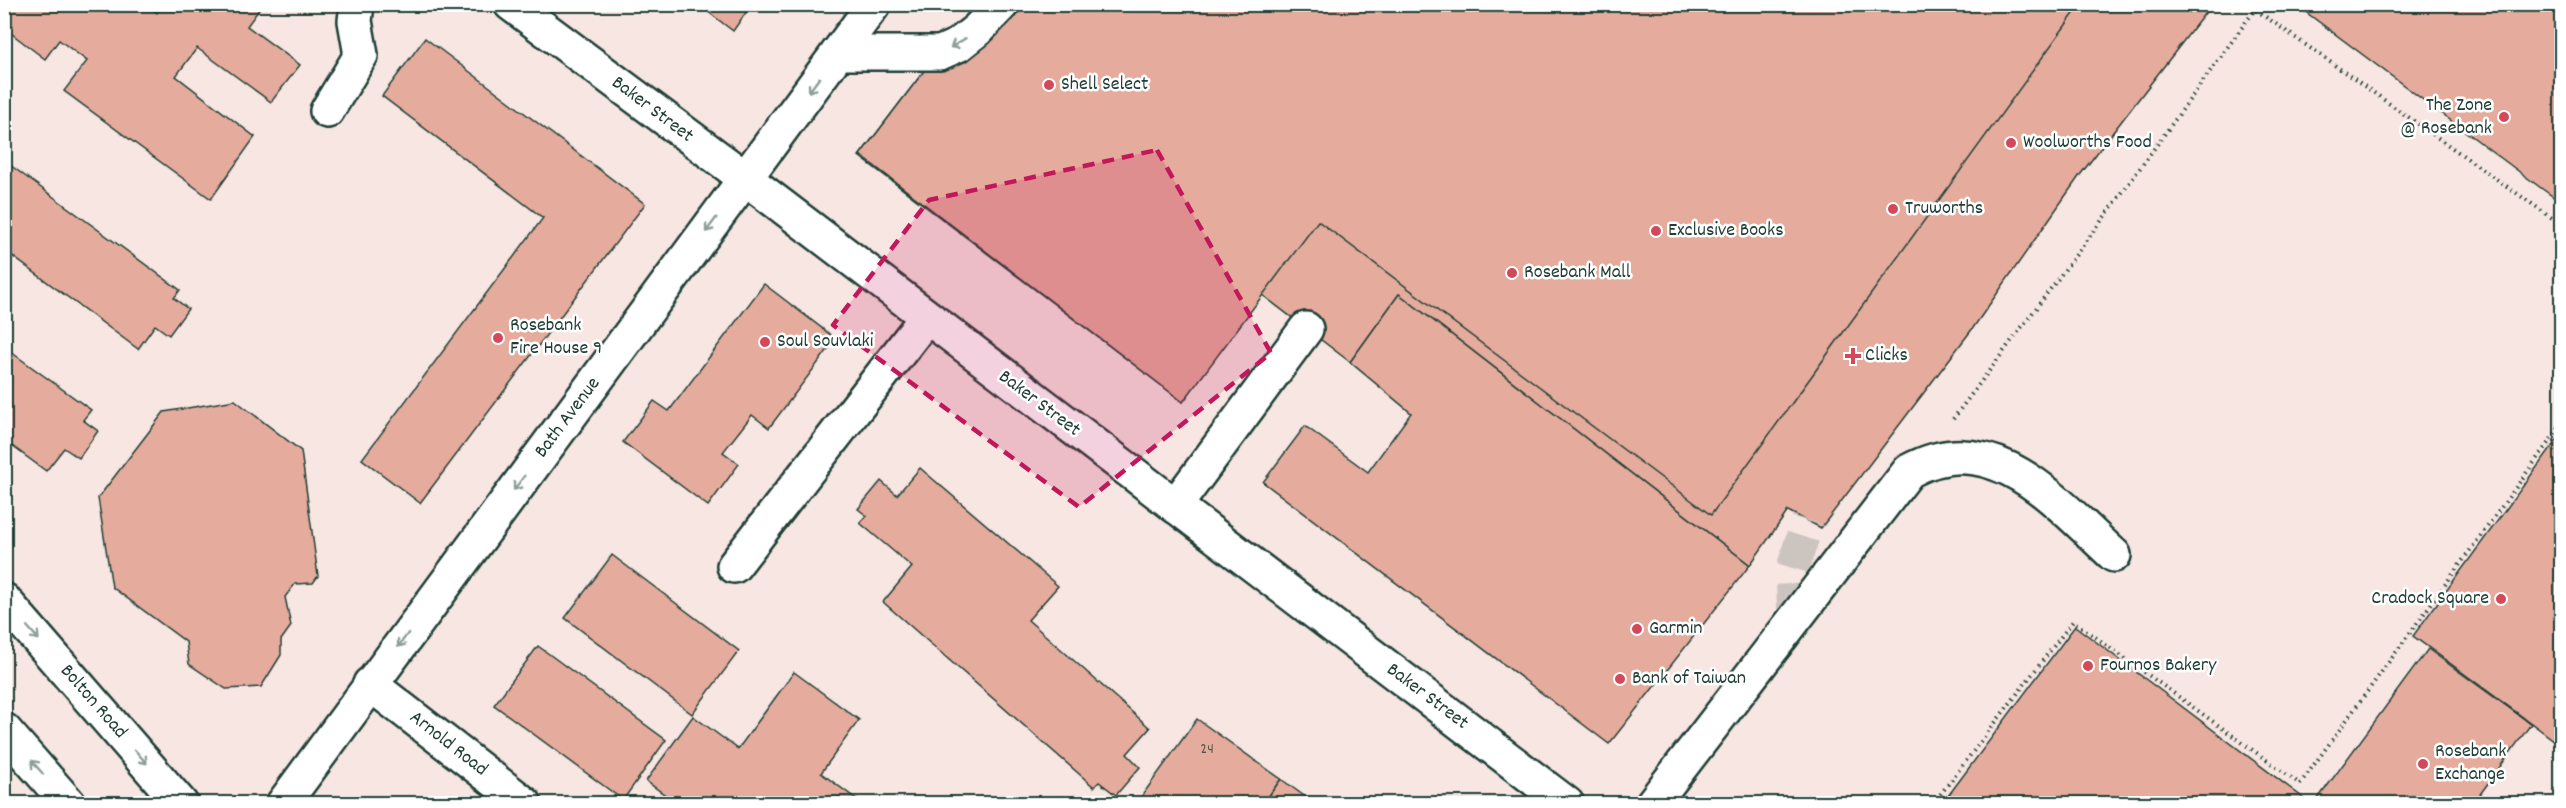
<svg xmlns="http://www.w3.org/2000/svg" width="2566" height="808" viewBox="0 0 2566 808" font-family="Dekko,sans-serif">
  <rect width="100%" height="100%" fill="#f7e6e2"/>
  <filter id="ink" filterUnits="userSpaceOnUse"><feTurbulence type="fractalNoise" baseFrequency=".0167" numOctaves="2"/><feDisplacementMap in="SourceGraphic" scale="12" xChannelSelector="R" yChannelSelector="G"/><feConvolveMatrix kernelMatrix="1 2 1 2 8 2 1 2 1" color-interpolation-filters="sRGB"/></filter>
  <g filter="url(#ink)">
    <!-- building -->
    <g fill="#e5ac9d" stroke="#1f3d34" stroke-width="1.5">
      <polygon points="4,4 146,4 157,13 163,4 263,4 247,26 300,65 271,102 197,48 176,76 255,137 211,199 64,91 87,61 59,40 45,59 4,28"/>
      <polygon points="698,4 752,4 733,31"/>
      <polygon points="975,4 2212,4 2080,175 1973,328 1821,528 1788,511 1750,565 1399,294 1350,362 1261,294 1183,402 859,156"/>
      <polygon points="975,4 2081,4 1711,515 1318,221 1183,402 860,155"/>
      <polygon points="2295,4 2562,4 2562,203 2541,188"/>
      <polygon points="425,38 645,204 420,503 362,459 543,218 382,96"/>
      <polygon points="10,165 180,290 174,298 188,309 169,335 155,325 138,349 4,250 4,172"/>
      <polygon points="764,284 836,339 769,428 752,415 723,452 739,464 708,506 623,442 654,401 669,411"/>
      <polygon points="1399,294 1750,565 1609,744 1263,482 1305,426 1368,472 1411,413 1350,362"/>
      <polygon points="4,347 91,410 83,420 98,431 79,458 64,448 46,471 4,440"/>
      <polygon points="235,400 301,451 318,576 313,583 295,584 285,597 291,626 281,640 281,655 261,687 226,689 189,664 186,642 112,587 98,498 164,412"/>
      <polygon points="2562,433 2562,746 2413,636"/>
      <polygon points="920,468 1058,586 1028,620 1150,728 1127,754 1140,767 1116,795 1099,782 1094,787 883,602 912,567 860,523 867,516 858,509 881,481 897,495"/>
      <polygon points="612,555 739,651 692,714 565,618"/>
      <polygon points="2075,626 2306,800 2304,804 1942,804"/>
      <polygon points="538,646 666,740 623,800 494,705"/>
      <polygon points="2428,649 2531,724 2473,804 2314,804"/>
      <polygon points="794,672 859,720 821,773 863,804 678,804 646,781 693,716 738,749"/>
      <polygon points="1197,719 1281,779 1263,804 1136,804"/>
      <polygon points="1281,779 1315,804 1263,804"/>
    </g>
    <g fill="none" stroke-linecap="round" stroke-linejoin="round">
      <!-- minor-tunnel -->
      <polyline stroke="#ccc4bf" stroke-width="33" stroke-dasharray="33 16" stroke-linecap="butt" points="1794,617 1792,571 1808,520"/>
      <!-- minor casing -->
      <g stroke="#1f3d34" stroke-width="38">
        <g id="minor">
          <polyline points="511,4 745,178 1567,804"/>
          <polyline points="838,53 940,53 958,45 977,30 1002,4"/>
          <polyline points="327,111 361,55 355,21 357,4"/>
          <polyline points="1175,506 1306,329"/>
          <polyline points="734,566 926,318"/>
          <polyline points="370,684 525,804"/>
          <polyline points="283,804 874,4"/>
          <path d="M1652 804 1909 471C1993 424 2057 503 2114 555"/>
        </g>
      </g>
      <!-- major casing -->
      <g stroke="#1f3d34" stroke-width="38">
        <g id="major">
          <polyline points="4,600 181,804"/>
          <polyline points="4,730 69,804"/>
        </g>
      </g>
      <!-- path -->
      <g stroke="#1f3d34" stroke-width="4" stroke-dasharray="1.5 4.5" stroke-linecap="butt">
        <polyline points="2256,10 2562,225"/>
        <polyline points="1953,419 2111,208 2259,4"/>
        <polyline points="1933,804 2073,621 2300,784 2562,424"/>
      </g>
      <!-- minor -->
      <use href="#minor" stroke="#fff" stroke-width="33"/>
      <!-- major -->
      <use href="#major" stroke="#fff" stroke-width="33"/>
    </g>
    <!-- one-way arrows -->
    <defs><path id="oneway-shaft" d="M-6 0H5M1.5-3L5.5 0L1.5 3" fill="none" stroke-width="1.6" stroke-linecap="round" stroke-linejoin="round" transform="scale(1.5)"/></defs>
    <g stroke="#8f9e9a">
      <use href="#oneway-shaft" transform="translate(958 43) rotate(148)"/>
      <use href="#oneway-shaft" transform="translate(814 85) rotate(126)"/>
      <use href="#oneway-shaft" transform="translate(711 225) rotate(127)"/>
      <use href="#oneway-shaft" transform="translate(519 483) rotate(127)"/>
      <use href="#oneway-shaft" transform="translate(33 633) rotate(49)"/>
      <use href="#oneway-shaft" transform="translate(403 640) rotate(127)"/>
      <use href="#oneway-shaft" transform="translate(141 757) rotate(49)"/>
      <use href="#oneway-shaft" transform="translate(37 767) rotate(-131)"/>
    </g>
  </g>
  <!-- marked area -->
  <path fill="#c2185b" fill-opacity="0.2" stroke="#c2185b" stroke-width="4.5" stroke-dasharray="12 8" stroke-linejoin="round" d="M1157 150 1271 353 1079 507 833 325 929 200Z"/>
  <!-- markers -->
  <g fill="#d1495b" stroke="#fff" stroke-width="2">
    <circle cx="1049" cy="85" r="6"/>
    <circle cx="2504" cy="117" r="6"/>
    <circle cx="2011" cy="143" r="6"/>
    <circle cx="1893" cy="209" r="6"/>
    <circle cx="1656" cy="231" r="6"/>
    <circle cx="1512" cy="273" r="6"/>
    <circle cx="498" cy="338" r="6"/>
    <circle cx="765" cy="342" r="6"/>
    <path d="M1850 347h6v6h6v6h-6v6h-6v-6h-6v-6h6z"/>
    <circle cx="2501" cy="599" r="6"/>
    <circle cx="1637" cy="629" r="6"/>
    <circle cx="2088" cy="666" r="6"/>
    <circle cx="1620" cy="679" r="6"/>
    <circle cx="2423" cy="764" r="6"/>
  </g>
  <g text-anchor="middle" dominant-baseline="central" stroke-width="5" stroke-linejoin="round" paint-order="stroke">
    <!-- number labels -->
    <g font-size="16" fill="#50594e">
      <text x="1207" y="749">24</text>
    </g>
    <!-- poi labels -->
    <g font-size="20" fill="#1f3d34" stroke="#fff" text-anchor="start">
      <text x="1061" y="85">Shell Select</text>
      <text x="2492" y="106" text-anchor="end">The Zone<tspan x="2492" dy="23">@ Rosebank</tspan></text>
      <text x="2023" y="143">Woolworths Food</text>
      <text x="1905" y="209">Truworths</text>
      <text x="1668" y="231">Exclusive Books</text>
      <text x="1524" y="273">Rosebank Mall</text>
      <text x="510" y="326">Rosebank<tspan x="510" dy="23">Fire House 9</tspan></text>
      <text x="777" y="342">Soul Souvlaki</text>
      <text x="1865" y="356">Clicks</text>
      <text x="2489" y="599" text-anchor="end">Cradock Square</text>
      <text x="1649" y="629">Garmin</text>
      <text x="2100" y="666">Fournos Bakery</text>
      <text x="1632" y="679">Bank of Taiwan</text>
      <text x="2435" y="752">Rosebank<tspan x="2435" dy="23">Exchange</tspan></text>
    </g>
    <!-- street labels -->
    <g font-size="20" fill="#1f3d34" stroke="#fff">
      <text transform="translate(652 110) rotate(37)">Baker Street</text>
      <text transform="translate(1039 404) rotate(37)">Baker Street</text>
      <text transform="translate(568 418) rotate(-53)">Bath Avenue</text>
      <text transform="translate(1427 697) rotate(37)">Baker Street</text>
      <text transform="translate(93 702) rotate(49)">Bolton Road</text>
      <text transform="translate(448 744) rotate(38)">Arnold Road</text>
    </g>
  </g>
  <!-- margin -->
  <rect width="2566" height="808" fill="none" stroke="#fff" stroke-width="24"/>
  <rect x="12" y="12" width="2542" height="784" fill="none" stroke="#1f3d34" stroke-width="2" filter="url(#ink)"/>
</svg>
